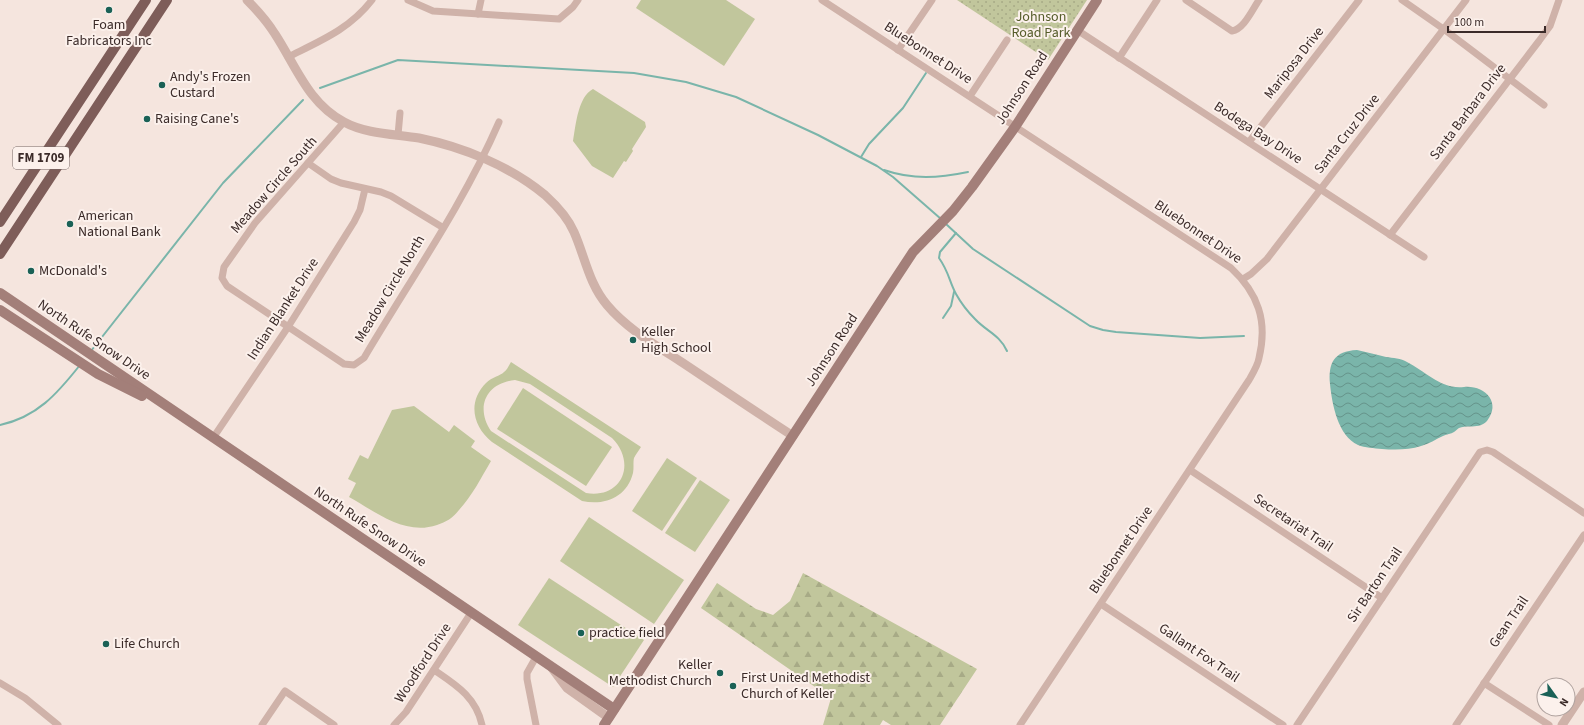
<svg xmlns="http://www.w3.org/2000/svg" width="1584" height="725" viewBox="0 0 1584 725" font-family="'Source Sans 3',sans-serif">
  <defs>
    <pattern id="forest-firs" width="22" height="20" patternUnits="userSpaceOnUse"><rect width="22" height="20" fill="#c1c69c"/><path d="M5 1l3.5 6h-7zM16 11l3.5 6h-7z" fill="#a7aa86"/></pattern>
    <pattern id="park-dots" width="8" height="8" patternUnits="userSpaceOnUse"><rect width="8" height="8" fill="#c1c69c"/><path d="M2 2h.1M6 6h.1" fill="none" stroke="#a7aa86" stroke-width="1.8" stroke-linecap="round"/></pattern>
    <pattern id="water-waves" width="16" height="10" patternUnits="userSpaceOnUse"><rect width="16" height="10" fill="#7ab5aa"/><path d="M0 5q4-4 8 0t8 0" fill="none" stroke="#65938a"/></pattern>
  </defs>
  <rect width="100%" height="100%" fill="#f5e5de"/>
  <!-- forest -->
  <polygon fill="url(#forest-firs)" points="803,573 977,669 940,725 891,725 883,720 880,725 823,725 831,698 701,608 717,583 756,609 773,615 790,601"/>
  <!-- park -->
  <polygon fill="url(#park-dots)" points="957,0 1087,0 1048,60"/>
  <!-- pitch -->
  <g fill="#c1c69c" fill-rule="evenodd">
    <polygon points="641,0 726,0 755,19 724,66 636,8"/>
    <path d="M593 89 645 122 646 127 632 149 633 151 626 162 624 161 613 178 592 166 573 141C576 124 578 97 593 89Z"/>
    <path d="M511 362 641 447C639 450 636 454 634 458 633 462 634 468 633 473 627 497 605 506 582 501L492 442C473 427 467 402 486 383 492 377 500 376 504 372 507 370 509 365 511 362ZM515 380 530 384 612 438C637 463 622 499 586 493L491 431C475 407 486 383 515 380Z"/>
    <polygon points="523,388 612,447 586,486 497,429"/>
    <path d="M414 406 449 432 454 425 475 441 471 447 491 461C481 478 472 496 459 510 453 518 446 522 437 525 405 536 376 512 349 497L356 483 348 479 360 455 368 459 392 410Z"/>
    <polygon points="667,458 697,478 662,531 632,511"/>
    <polygon points="700,480 730,500 695,552 665,533"/>
    <polygon points="589,517 684,580 654,624 560,561"/>
    <polygon points="549,578 644,640 613,687 518,625"/>
  </g>
  <!-- water -->
  <path fill="url(#water-waves)" d="M1357 350C1367 352 1377 355 1386 357 1393 358 1401 358 1407 362 1425 371 1442 390 1464 387 1484 385 1502 402 1487 421 1479 430 1467 424 1459 428 1457 429 1456 431 1454 432 1451 434 1447 434 1443 436 1436 439 1429 444 1421 446 1409 450 1395 450 1382 449 1374 448 1365 448 1358 445 1338 436 1332 404 1330 384 1328 363 1334 351 1357 350Z"/>
  <g fill="none" stroke-linecap="round" stroke-linejoin="round">
    <!-- stream -->
    <g stroke="#7ab5aa" stroke-width="2">
      <polyline points="320,88 398,60 634,73 686,82 736,97 818,135 877,166 893,177 941,219"/>
      <polyline points="861,157 869,144 903,108 926,73"/>
      <path d="M884 170C913 180 939 178 968 172"/>
      <polyline points="946,224 973,249 1090,326 1103,330 1116,332 1200,338 1244,336"/>
      <path d="M956 233 940 252 939 258C949 272 949 281 956 294 961 303 968 312 975 319 986 331 1000 335 1007 351"/>
      <polyline points="943,318 951,306 954,292"/>
      <polyline points="91,351 223,183 303,100"/>
      <path d="M0 425C37 417 57 394 80 365"/>
    </g>
    <!-- minor -->
    <g stroke="#cfb2a9" stroke-width="7">
      <polyline points="408,0 433,11 559,19 573,7 578,0"/>
      <path d="M822 0 1231 268C1258 293 1268 321 1259 358 1258 365 1253 373 1249 380L1020 725"/>
      <path d="M1186 0 1232 31C1244 29 1252 10 1259 0"/>
      <polyline points="1402,0 1445,30 1544,105"/>
      <polyline points="478,14 481,0"/>
      <polyline points="1077,30 1424,257"/>
      <polyline points="898,50 932,0"/>
      <path d="M288 57C320 41 350 29 372 0"/>
      <polyline points="1119,58 1157,0"/>
      <polyline points="970,96 1007,40"/>
      <path d="M344 122 255 223 224 267 222 278 227 286 344 364 354 365 364 358C410 280 463 205 499 122"/>
      <polyline points="398,135 400,113"/>
      <polyline points="1249,142 1359,0"/>
      <polyline points="308,163 331,179 341,183 381,192 391,196 442,227"/>
      <polyline points="1390,235 1539,41 1550,26 1559,0"/>
      <polyline points="1243,279 1251,274 1267,259 1466,0"/>
      <polyline points="213,438 288,327 354,222 360,210 365,189"/>
      <polyline points="1190,470 1382,598"/>
      <polyline points="1101,604 1283,725"/>
      <path d="M434 670C456 685 476 697 482 725"/>
      <polyline points="0,683 25,698 58,725"/>
      <polyline points="1484,683 1549,725"/>
      <polyline points="262,725 285,691 334,725"/>
      <polyline points="394,725 406,712 471,613"/>
      <polyline points="536,725 527,679 527,673 536,657"/>
      <polyline points="1297,725 1480,452 1487,450 1493,452 1584,513"/>
      <polyline points="1456,725 1584,535"/>
    </g>
    <!-- tertiary -->
    <g stroke="#cfb2a9" stroke-width="9">
      <path d="M247 0C257 10 267 21 275 34 296 66 308 103 344 122 366 134 394 134 419 138 463 147 510 166 545 195 556 205 568 218 574 232 585 257 589 284 607 305 627 329 657 346 683 363 719 387 756 412 793 436"/>
      <polyline points="552,668 567,688 609,718"/>
      <polyline points="1562,725 1584,692"/>
    </g>
    <!-- secondary -->
    <g stroke="#a37f79" stroke-width="10">
      <polyline points="0,293 614,709"/>
      <polyline points="0,310 98,374 142,396"/>
      <polyline points="604,725 886,293 913,252 953,211 972,187 1015,127 1097,0"/>
    </g>
    <!-- primary -->
    <g stroke="#7e5d59" stroke-width="10">
      <polyline points="0,222 146,0"/>
      <polyline points="0,254 167,0"/>
    </g>
  </g>
  <!-- markers -->
  <g fill="#1a6156" stroke="#fcf1ec" stroke-width="1.5">
    <circle cx="109" cy="10" r="4"/>
    <circle cx="162" cy="85" r="4"/>
    <circle cx="147" cy="119" r="4"/>
    <circle cx="70" cy="224" r="4"/>
    <circle cx="31" cy="271" r="4"/>
    <circle cx="633" cy="340" r="4"/>
    <circle cx="581" cy="633" r="4"/>
    <circle cx="106" cy="644" r="4"/>
    <circle cx="720" cy="673" r="4"/>
    <circle cx="733" cy="686" r="4"/>
  </g>
  <g text-anchor="middle" dominant-baseline="central" stroke-width="4" stroke-linejoin="round" paint-order="stroke">
    <!-- shield labels -->
    <rect fill="#fcf1ec" stroke="#756664" stroke-width="1" x="13" y="147" width="56" height="22" rx="3"/>
    <g font-size="13" font-weight="bold" fill="#3b2b29">
      <text x="41" y="158">FM 1709</text>
    </g>
    <!-- park labels -->
    <g font-size="14" fill="#555c2a" stroke="#fcf1ec">
      <text x="1041" y="17">Johnson<tspan x="1041" dy="16">Road Park</tspan></text>
    </g>
    <!-- poi labels -->
    <g font-size="14" fill="#3b2b29" stroke="#fcf1ec" text-anchor="start">
      <text x="109" y="25" text-anchor="middle">Foam<tspan x="109" dy="16">Fabricators Inc</tspan></text>
      <text x="170" y="77">Andy's Frozen<tspan x="170" dy="16">Custard</tspan></text>
      <text x="155" y="119">Raising Cane's</text>
      <text x="78" y="216">American<tspan x="78" dy="16">National Bank</tspan></text>
      <text x="39" y="271">McDonald's</text>
      <text x="641" y="332">Keller<tspan x="641" dy="16">High School</tspan></text>
      <text x="589" y="633">practice field</text>
      <text x="114" y="644">Life Church</text>
      <text x="712" y="665" text-anchor="end">Keller<tspan x="712" dy="16">Methodist Church</tspan></text>
      <text x="741" y="678">First United Methodist<tspan x="741" dy="16">Church of Keller</tspan></text>
    </g>
    <!-- street labels -->
    <g font-size="14" fill="#3b2b29" stroke="#fcf1ec">
      <text transform="translate(928 53) rotate(33)">Bluebonnet Drive</text>
      <text transform="translate(1294 63) rotate(-52)">Mariposa Drive</text>
      <text transform="translate(1022 88) rotate(-57)">Johnson Road</text>
      <text transform="translate(1468 112) rotate(-53)">Santa Barbara Drive</text>
      <text transform="translate(1258 133) rotate(33)">Bodega Bay Drive</text>
      <text transform="translate(1347 134) rotate(-52)">Santa Cruz Drive</text>
      <text transform="translate(274 185) rotate(-49)">Meadow Circle South</text>
      <text transform="translate(1198 232) rotate(34)">Bluebonnet Drive</text>
      <text transform="translate(390 289) rotate(-59)">Meadow Circle North</text>
      <text transform="translate(283 309) rotate(-57)">Indian Blanket Drive</text>
      <text transform="translate(94 340) rotate(34)">North Rufe Snow Drive</text>
      <text transform="translate(832 350) rotate(-57)">Johnson Road</text>
      <text transform="translate(1293 523) rotate(34)">Secretariat Trail</text>
      <text transform="translate(370 527) rotate(34)">North Rufe Snow Drive</text>
      <text transform="translate(1121 550) rotate(-56)">Bluebonnet Drive</text>
      <text transform="translate(1375 585) rotate(-56)">Sir Barton Trail</text>
      <text transform="translate(1509 622) rotate(-56)">Gean Trail</text>
      <text transform="translate(1199 653) rotate(34)">Gallant Fox Trail</text>
      <text transform="translate(423 663) rotate(-57)">Woodford Drive</text>
    </g>
  </g>
  <!-- north arrow -->
  <g transform="translate(1556 697) rotate(123)"><circle r="19" fill="#fcf1ec" stroke="#afa29e"/>
  <path d="M0-3L7 15L0 10L-7 15Z" fill="#1a6156"/>
  <text y="-6" font-size="11" font-weight="bold" text-anchor="middle" fill="#3b2b29">N</text>
  </g>
  <!-- scale -->
  <path d="M1448 26v6h97v-6" fill="none" stroke="#3b2b29" stroke-width="2"/>
  <text x="1454" y="26" font-size="12" fill="#3b2b29" stroke="#fcf1ec" stroke-width="3" paint-order="stroke">100 m</text>
</svg>
